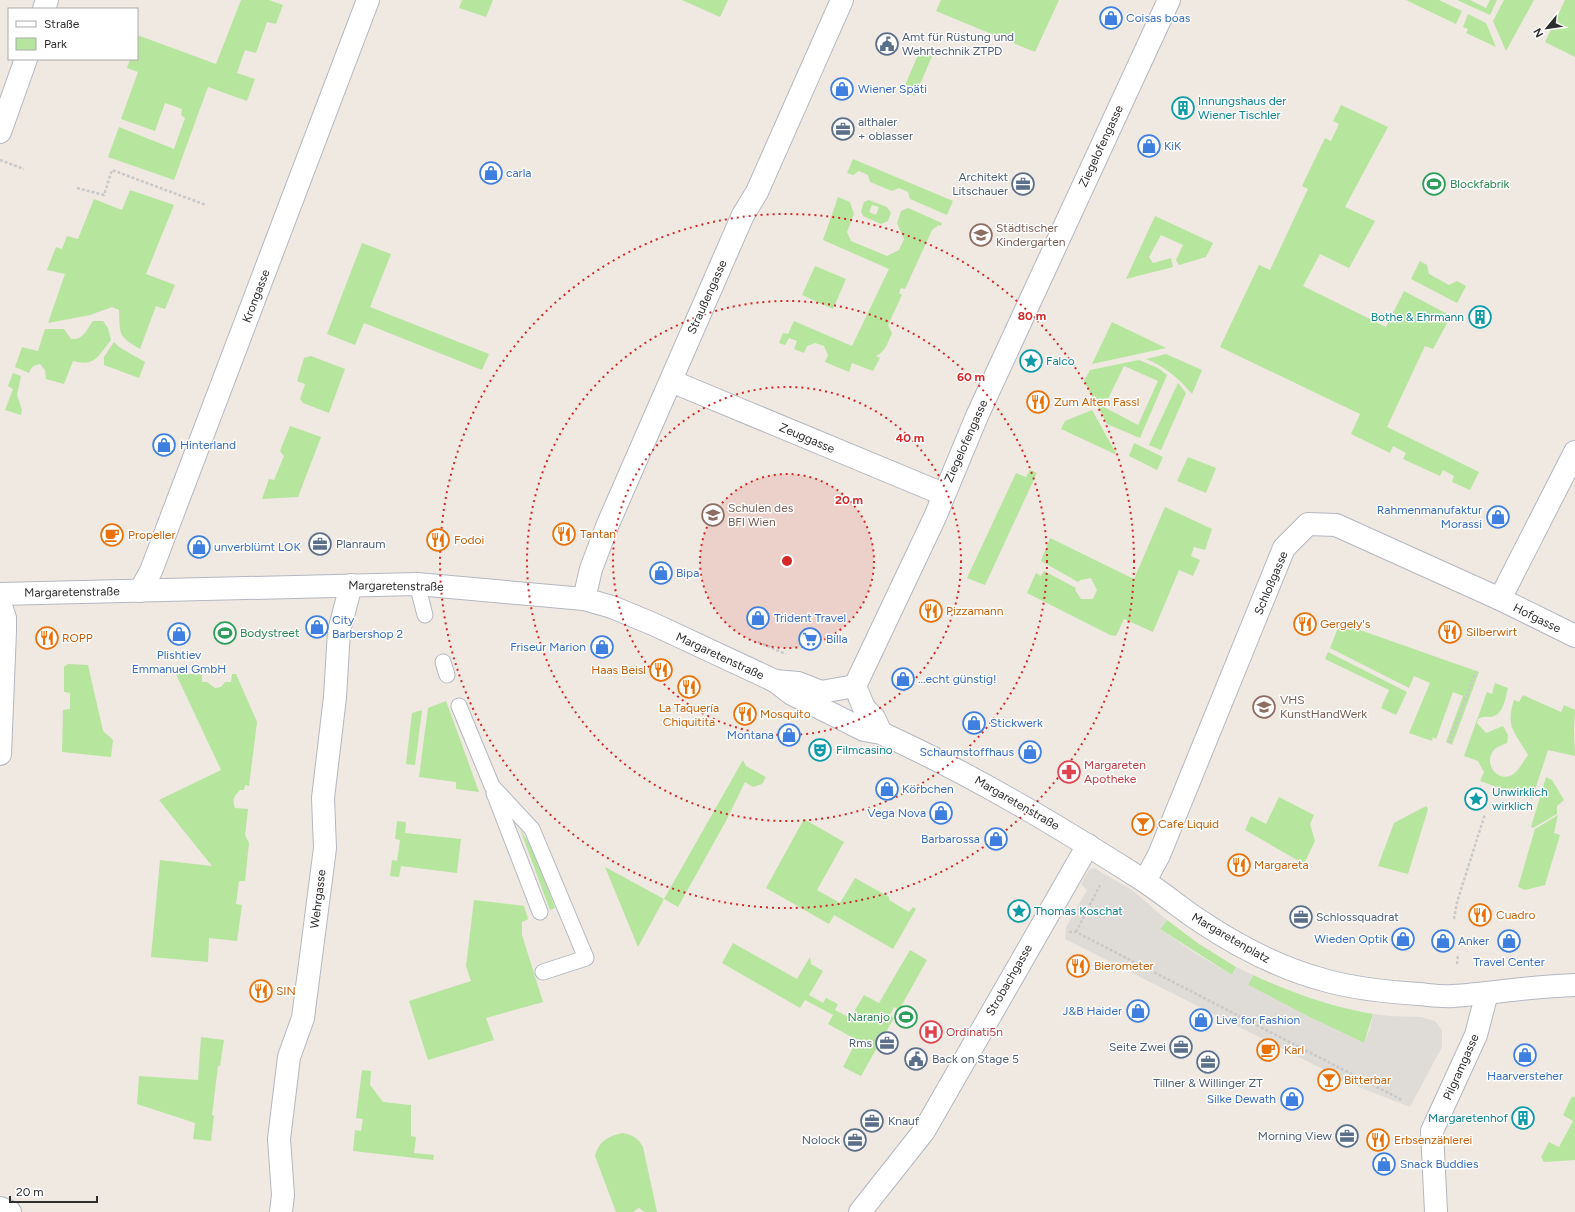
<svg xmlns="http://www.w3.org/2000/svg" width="1575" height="1212" viewBox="0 0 1575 1212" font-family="Figtree,sans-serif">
  <rect width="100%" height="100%" fill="#efe9e1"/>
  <!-- green -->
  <g fill="#b6e59e" fill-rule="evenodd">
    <polygon points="241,0 269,0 283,5 276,24 267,22 256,53 245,50 237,73 255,79 247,101 208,87 174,180 108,157 119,127 174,149 185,118 181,115 182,109 165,103 155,131 121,119 138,72 127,68 130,59 137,59 137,35 216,64"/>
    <polygon points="462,0 493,0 486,17 459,8"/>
    <polygon points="682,0 728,0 720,17"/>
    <polygon points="941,0 1059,0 1035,52 936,11"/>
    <polygon points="1406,0 1439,0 1462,11 1456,24"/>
    <polygon points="1457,0 1470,0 1486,8 1490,0 1497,0 1490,15"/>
    <polygon points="1504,0 1534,0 1506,51 1493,21"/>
    <polygon points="1565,0 1575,0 1575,57 1545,42"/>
    <polygon points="1468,14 1486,23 1496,47 1466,33 1468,29 1463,27"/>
    <polygon points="921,48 933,54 915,96 903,90"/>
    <polygon points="1341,105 1388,127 1345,207 1375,221 1349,268 1320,254 1303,286 1386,327 1404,291 1451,316 1433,349 1425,346 1387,427 1479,472 1470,490 1452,482 1454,476 1443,470 1440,476 1403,459 1406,453 1393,446 1390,453 1351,434 1360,414 1220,347 1259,265 1270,270 1308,189 1302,186 1325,138 1331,141 1339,124 1333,121"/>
    <polygon points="853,159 953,201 947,215 910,199 908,192 899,188 892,191 870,182 868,175 859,171 853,175 847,173"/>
    <path d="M130 190 174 205 146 274 175 285 165 309 156 306 140 349C118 336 120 335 119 310L112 307 90 315 48 323 65 274 47 270 56 247 62 249 67 236 78 239 94 199 122 210Z"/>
    <path d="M838 197 850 202 854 214 847 232 851 241 887 256 899 250 904 239 897 223 901 211 908 208 942 223 941 226 939 225 932 230 905 289 901 288 899 293 902 295 888 325 892 333C888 342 885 352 876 356L880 358 873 371 852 363 849 372 825 362 828 355 824 346 815 343 807 346 804 353 794 349 797 341 789 338 785 345 779 343 783 333 788 334 794 321 852 346 889 269 823 240Z"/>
    <path d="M869 200 887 207 891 213 888 221 881 224 863 216 861 211 864 202ZM872 205 879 207 876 215 869 212Z"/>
    <polygon points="1155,216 1213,243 1206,257 1179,265 1176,260 1183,245 1161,235 1149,257 1153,263 1171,258 1173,267 1126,279"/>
    <polygon points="362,243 391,254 370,307 489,354 482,370 364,323 355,345 327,334"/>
    <polygon points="1420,261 1427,265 1429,274 1449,285 1457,281 1466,286 1457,303 1411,279"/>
    <polygon points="815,266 846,279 833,309 802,295"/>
    <path d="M93 321H103L108 328 111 340C98 356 95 367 73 361L64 384 46 379 45 370 40 364C34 365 31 367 29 373L15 367 22 347 38 351 45 329H64L71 339C84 340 86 330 93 321Z"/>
    <polygon points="1112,322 1166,348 1092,364"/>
    <polygon points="114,342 119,347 145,362 139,378 104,365 104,357"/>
    <path d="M1166 354 1202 370 1192 394C1179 378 1164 366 1146 359Z"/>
    <polygon points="311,356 345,369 329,413 303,403 300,399 305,384 297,381 304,358"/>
    <path d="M1139 360 1158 368 1167 375 1140 438 1107 424 1084 381 1090 370ZM1124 366 1158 381 1138 425 1104 407Z"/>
    <polygon points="13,373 21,376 17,395 22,410 21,415 5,410 13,389 8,386"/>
    <polygon points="1178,383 1186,393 1161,450 1149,445"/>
    <polygon points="1092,410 1117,455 1061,429 1065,421"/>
    <polygon points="290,426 321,437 298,497 262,499 269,479 274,480 284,456 280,451"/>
    <polygon points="1134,443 1163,457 1157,470 1129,456"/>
    <polygon points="1188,457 1216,468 1206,493 1177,481"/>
    <polygon points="1030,470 1037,473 985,585 967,578 1016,473 1026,477"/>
    <polygon points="1165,507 1212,529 1205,550 1194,547 1191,556 1200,560 1193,576 1179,570 1153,632 1124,619 1116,636 1110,635 1027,593 1036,573 1041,576 1044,571 1076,588 1075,590 1081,599 1093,599 1097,590 1091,578 1081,580 1078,582 1041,561 1050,538 1134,579"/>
    <polygon points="1340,623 1479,672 1452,745 1446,742 1463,696 1453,692 1436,739 1433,737 1432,741 1409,733 1430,683 1414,676 1409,688 1330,648"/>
    <polygon points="1328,652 1407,692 1396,715 1381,708 1389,690 1325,659"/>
    <polygon points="68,664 88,665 103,731 113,740 111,757 62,752 63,710 70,709 70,693 64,692 64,667"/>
    <path d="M176 674H202V682H207L215 688 221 687 225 682H231L232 674H236L257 722 249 786 245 785 244 790H240C234 796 232 799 235 808L248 809 245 835 249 843 245 881H239L236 904 242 905 237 941 209 938 208 962 151 957 160 860 212 866 159 800 221 770Z"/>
    <path d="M1495 683 1508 688C1505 697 1505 714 1491 717 1486 717 1484 716 1478 719L1477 723 1486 733 1503 726 1508 735 1507 743C1503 745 1498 746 1495 749 1482 761 1496 783 1512 775 1519 771 1523 761 1528 755 1515 732 1505 727 1514 700L1519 702 1523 695 1561 712 1564 705 1575 710 1574 729 1575 756 1548 750 1532 799 1480 781 1484 772 1478 761 1464 756 1487 692 1492 694Z"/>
    <polygon points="446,701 449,709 479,792 456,789 456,782 419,777 428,708"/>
    <polygon points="422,710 415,765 406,764 412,713"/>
    <polygon points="743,760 746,766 766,777 762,784 753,787 745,782 726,821 678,907 664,899 638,947 605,867 664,899"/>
    <polygon points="1546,777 1552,780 1564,800 1557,806 1557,814 1533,828 1531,827"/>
    <polygon points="1279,797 1314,815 1310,824 1315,841 1304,864 1245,830 1251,816 1266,824"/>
    <polygon points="1426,806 1428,809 1408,874 1378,866 1394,823"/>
    <polygon points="1558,815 1554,833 1560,835 1545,885 1525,890 1518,887 1535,829"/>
    <polygon points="804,819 844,842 817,890 840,903 855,878 889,897 889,900 909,912 913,907 916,909 893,949 834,915 829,924 766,888"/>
    <polygon points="397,821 406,822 405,833 461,839 457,873 401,866 399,877 390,876 392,860 397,861 400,840 395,839"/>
    <polygon points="520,829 534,851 555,908 550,910"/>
    <polygon points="474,900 524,906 528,919 522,922 522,935 543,1002 486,1018 494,1040 428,1060 409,1001 471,981 466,966"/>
    <polygon points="1167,920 1199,944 1236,967 1232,975 1160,929"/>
    <polygon points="733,943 797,979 810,957 811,964 823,971 809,995 823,1003 826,998 838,1004 835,1010 850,1018 864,995 879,1003 910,950 927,960 899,1010 894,1007 890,1015 894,1018 861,1076 843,1067 857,1040 828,1024 833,1015 805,1000 800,1008 722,963"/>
    <path d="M1253 975C1292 993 1331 1007 1373 1014L1364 1043 1307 1016 1248 985Z"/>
    <polygon points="201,1037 224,1040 220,1066 218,1066 212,1115 214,1116 211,1141 193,1139 195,1123 137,1104 139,1076 198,1080"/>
    <polygon points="362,1070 371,1071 370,1085 383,1102 411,1105 411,1136 416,1137 414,1153 434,1155 433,1160 353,1151 355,1130 361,1131 363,1119 356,1118"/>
    <polygon points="1575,1096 1575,1160 1544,1162 1541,1157 1549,1142 1559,1147 1573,1121 1563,1115 1571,1098"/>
    <path d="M623 1133C633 1135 638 1138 643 1147L657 1212H645L639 1208 633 1212H616L595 1156C599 1141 608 1136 623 1133Z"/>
  </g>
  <!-- plaza -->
  <polygon fill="#dfdcd8" points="1094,868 1132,890 1167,920 1160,929 1195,953 1232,975 1236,967 1253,975 1248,985 1307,1016 1364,1043 1370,1029 1373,1014 1391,1016 1421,1017 1435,1021 1442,1030 1442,1047 1410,1107 1356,1086 1065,939 1066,927 1087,890 1081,884 1089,870"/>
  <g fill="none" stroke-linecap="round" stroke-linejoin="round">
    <!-- service casing -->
    <g stroke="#b4b7c1" stroke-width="17">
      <g id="service">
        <polyline points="417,584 425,615"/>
        <polyline points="443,662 447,675"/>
        <polyline points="459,706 492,786 532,829 586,958 543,972"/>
        <polyline points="494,793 540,912"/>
      </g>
    </g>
    <!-- minor casing -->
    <g stroke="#b4b7c1" stroke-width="24">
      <g id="minor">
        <polyline points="44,9 47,0"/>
        <polyline points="0,132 26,59"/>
        <polyline points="671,381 943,494"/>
        <polyline points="140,591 151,571 368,0"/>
        <polyline points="584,599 591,569 608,524 743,215 757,192 842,0"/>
        <polyline points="1500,599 1575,452"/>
        <polyline points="0,603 5,618 5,631 0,754"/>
        <polyline points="775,681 798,683 821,692 855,686"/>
        <polyline points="855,686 935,517 977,416 1169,0"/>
        <polyline points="855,686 864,708 874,718 881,733"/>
        <polyline points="1145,881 1159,855 1284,548 1308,524 1336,525 1500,599 1575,636"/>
        <polyline points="0,1208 10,1212"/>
        <polyline points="281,1212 283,1195 279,1139 289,1057 303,1018 325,848 323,798 335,697 339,631 351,585"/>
        <polyline points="860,1212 924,1131 1088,845"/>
      </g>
    </g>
    <!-- tertiary casing -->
    <g stroke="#b4b7c1" stroke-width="24">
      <g id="tertiary">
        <path d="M0 594 417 584 584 599 612 607 653 624 775 681 792 694 864 730 881 733C971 774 1053 823 1138 877 1159 890 1179 907 1200 921 1239 947 1279 968 1324 980 1355 989 1387 992 1419 994 1430 995 1442 997 1453 996 1494 993 1534 986 1575 985"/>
        <polyline points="1436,1212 1432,1131 1476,1035 1487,993"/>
      </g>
    </g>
    <!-- path -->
    <g stroke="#c9c9c9" stroke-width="2.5" stroke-dasharray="3 2" stroke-linecap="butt">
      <polyline points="0,160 24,169"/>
      <polyline points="77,188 104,195 112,170 206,205"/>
      <polyline points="758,642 786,654"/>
      <polyline points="1449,743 1476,671"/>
      <polyline points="1454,919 1457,902 1485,814"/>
      <polyline points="1069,932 1076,932 1402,1100"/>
      <polyline points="1076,932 1100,885"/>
      <polyline points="1457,964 1458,954"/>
    </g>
    <!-- service -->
    <use href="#service" stroke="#fff" stroke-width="15"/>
    <!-- minor -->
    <use href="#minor" stroke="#fff" stroke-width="22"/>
    <!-- tertiary -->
    <use href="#tertiary" stroke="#fff" stroke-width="22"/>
  </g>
  <!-- distance rings -->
  <circle cx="787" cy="561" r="87" fill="#d62828" fill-opacity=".12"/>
  <g fill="none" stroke="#d62828" stroke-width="2" stroke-dasharray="2 4">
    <circle cx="787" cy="561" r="87"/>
    <circle cx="787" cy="561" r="174"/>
    <circle cx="787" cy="561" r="260"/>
    <circle cx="787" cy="561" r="347"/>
  </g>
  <!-- icons -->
  <defs>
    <g id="shop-ring" transform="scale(1.15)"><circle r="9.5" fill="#fff" stroke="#3f7fe0" stroke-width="1.5"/><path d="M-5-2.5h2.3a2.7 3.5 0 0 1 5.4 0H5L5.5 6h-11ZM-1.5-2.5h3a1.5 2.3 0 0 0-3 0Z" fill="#3f7fe0"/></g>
    <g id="civic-ring" transform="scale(1.15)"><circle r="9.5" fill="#fff" stroke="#5c6f8a" stroke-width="1.5"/><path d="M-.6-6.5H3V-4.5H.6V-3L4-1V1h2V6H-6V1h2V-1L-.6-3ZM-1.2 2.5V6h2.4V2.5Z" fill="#5c6f8a"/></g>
    <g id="building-ring" transform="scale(1.15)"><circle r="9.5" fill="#fff" stroke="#0f9aa8" stroke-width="1.5"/><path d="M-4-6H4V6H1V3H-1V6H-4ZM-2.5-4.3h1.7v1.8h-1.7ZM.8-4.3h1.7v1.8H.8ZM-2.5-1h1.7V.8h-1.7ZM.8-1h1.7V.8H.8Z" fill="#0f9aa8"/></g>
    <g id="office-ring" transform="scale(1.15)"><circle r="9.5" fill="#fff" stroke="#5c6f8a" stroke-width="1.5"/><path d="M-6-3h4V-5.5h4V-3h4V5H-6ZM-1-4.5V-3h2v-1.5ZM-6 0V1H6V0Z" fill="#5c6f8a"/></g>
    <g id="stadium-ring" transform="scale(1.15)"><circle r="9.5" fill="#fff" stroke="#2e9e5b" stroke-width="1.5"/><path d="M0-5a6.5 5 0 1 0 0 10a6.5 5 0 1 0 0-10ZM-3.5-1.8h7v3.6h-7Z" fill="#2e9e5b"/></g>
    <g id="school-ring" transform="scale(1.15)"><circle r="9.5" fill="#fff" stroke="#8d6e63" stroke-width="1.5"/><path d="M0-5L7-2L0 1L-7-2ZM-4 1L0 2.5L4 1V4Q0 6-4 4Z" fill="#8d6e63"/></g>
    <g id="sight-ring" transform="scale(1.15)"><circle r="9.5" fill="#fff" stroke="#0f9aa8" stroke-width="1.5"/><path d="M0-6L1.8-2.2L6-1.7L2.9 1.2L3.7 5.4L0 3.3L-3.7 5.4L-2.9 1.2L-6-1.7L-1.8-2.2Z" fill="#0f9aa8"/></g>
    <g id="restaurant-ring" transform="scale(1.15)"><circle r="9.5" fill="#fff" stroke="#e8710a" stroke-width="1.5"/><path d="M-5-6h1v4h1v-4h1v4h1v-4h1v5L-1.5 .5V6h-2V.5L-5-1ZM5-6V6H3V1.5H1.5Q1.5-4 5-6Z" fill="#e8710a"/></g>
    <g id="cafe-ring" transform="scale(1.15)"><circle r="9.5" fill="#fff" stroke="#e8710a" stroke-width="1.5"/><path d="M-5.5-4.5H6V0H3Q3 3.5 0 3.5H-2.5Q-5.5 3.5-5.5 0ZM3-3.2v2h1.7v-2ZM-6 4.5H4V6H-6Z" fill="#e8710a"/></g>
    <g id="supermarket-ring" transform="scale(1.15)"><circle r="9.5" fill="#fff" stroke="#3f7fe0" stroke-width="1.5"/><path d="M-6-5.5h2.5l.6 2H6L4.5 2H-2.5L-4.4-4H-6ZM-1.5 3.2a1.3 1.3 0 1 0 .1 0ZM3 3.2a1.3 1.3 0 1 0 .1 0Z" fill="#3f7fe0"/></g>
    <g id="university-ring" transform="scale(1.15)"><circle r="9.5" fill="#fff" stroke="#8d6e63" stroke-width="1.5"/><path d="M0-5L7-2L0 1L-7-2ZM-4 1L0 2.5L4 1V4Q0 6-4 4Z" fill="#8d6e63"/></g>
    <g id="theatre-ring" transform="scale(1.15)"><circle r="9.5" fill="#fff" stroke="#0f9aa8" stroke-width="1.5"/><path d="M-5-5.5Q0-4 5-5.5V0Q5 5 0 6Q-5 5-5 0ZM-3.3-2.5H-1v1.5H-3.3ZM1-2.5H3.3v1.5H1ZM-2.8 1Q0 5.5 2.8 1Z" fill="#0f9aa8"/></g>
    <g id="pharmacy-ring" transform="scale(1.15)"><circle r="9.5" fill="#fff" stroke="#e0444e" stroke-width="1.5"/><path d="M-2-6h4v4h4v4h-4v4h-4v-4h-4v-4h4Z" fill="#e0444e"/></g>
    <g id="bar-ring" transform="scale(1.15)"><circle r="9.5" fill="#fff" stroke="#e8710a" stroke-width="1.5"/><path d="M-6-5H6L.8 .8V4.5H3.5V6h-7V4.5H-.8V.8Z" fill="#e8710a"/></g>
    <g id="hospital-ring" transform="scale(1.15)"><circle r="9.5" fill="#fff" stroke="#e0444e" stroke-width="1.5"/><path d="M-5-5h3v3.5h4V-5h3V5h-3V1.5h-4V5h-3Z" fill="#e0444e"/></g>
  </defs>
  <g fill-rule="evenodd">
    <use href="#shop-ring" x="1111" y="18"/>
    <use href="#civic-ring" x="887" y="44"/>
    <use href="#shop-ring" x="842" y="89"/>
    <use href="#building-ring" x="1183" y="108"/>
    <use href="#office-ring" x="843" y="129"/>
    <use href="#shop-ring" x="1149" y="146"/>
    <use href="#shop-ring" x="491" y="173"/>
    <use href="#office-ring" x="1023" y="184"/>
    <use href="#stadium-ring" x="1434" y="184"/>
    <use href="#school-ring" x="981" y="235"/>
    <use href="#building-ring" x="1480" y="317"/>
    <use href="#sight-ring" x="1031" y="361"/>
    <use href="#restaurant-ring" x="1038" y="402"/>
    <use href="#shop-ring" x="164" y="445"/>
    <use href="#school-ring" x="713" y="515"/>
    <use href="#shop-ring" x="1498" y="517"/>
    <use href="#restaurant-ring" x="564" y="534"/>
    <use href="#cafe-ring" x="112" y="535"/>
    <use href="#restaurant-ring" x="438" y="540"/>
    <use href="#office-ring" x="320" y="544"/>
    <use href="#shop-ring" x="199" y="547"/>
    <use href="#shop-ring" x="661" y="573"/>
    <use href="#restaurant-ring" x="931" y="611"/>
    <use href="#shop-ring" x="758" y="618"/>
    <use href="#restaurant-ring" x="1305" y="624"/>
    <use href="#shop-ring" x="317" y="627"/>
    <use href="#restaurant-ring" x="1450" y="632"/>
    <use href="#stadium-ring" x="225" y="633"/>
    <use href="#shop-ring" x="179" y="634"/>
    <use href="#restaurant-ring" x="47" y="638"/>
    <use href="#supermarket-ring" x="810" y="639"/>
    <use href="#shop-ring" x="602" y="647"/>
    <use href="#restaurant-ring" x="661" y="670"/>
    <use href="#shop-ring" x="903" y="679"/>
    <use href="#restaurant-ring" x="689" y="687"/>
    <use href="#university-ring" x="1264" y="707"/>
    <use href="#restaurant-ring" x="745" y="714"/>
    <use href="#shop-ring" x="974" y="723"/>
    <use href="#shop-ring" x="789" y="735"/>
    <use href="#theatre-ring" x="820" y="750"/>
    <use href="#shop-ring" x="1030" y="752"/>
    <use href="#pharmacy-ring" x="1069" y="772"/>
    <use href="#shop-ring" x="887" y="789"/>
    <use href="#sight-ring" x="1476" y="799"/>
    <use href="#shop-ring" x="941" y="813"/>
    <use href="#bar-ring" x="1143" y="824"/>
    <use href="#shop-ring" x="996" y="839"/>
    <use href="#restaurant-ring" x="1239" y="865"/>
    <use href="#sight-ring" x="1019" y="911"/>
    <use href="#restaurant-ring" x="1480" y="915"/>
    <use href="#office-ring" x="1301" y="917"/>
    <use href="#shop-ring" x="1403" y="939"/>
    <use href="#shop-ring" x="1443" y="941"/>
    <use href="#shop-ring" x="1509" y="941"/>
    <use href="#restaurant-ring" x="1078" y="966"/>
    <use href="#restaurant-ring" x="261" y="991"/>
    <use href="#shop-ring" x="1138" y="1011"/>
    <use href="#stadium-ring" x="906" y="1017"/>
    <use href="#shop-ring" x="1201" y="1020"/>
    <use href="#hospital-ring" x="931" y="1032"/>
    <use href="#office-ring" x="887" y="1043"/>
    <use href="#office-ring" x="1181" y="1047"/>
    <use href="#cafe-ring" x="1268" y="1050"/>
    <use href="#shop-ring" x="1525" y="1055"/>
    <use href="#civic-ring" x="916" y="1059"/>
    <use href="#office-ring" x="1208" y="1062"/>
    <use href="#bar-ring" x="1329" y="1080"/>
    <use href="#shop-ring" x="1292" y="1099"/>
    <use href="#building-ring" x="1523" y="1118"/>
    <use href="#office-ring" x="872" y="1121"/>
    <use href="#office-ring" x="1347" y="1136"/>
    <use href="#office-ring" x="855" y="1140"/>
    <use href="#restaurant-ring" x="1378" y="1140"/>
    <use href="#shop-ring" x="1384" y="1164"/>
  </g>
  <g text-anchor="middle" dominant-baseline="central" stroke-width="3" stroke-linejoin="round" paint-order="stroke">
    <!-- shop labels -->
    <g font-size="12" fill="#366cbe" stroke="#fff" text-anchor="start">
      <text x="1126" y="18">Coisas boas</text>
      <text x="858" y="89">Wiener Späti</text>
      <text x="1164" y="146">KiK</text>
      <text x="506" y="173">carla</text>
      <text x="180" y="445">Hinterland</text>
      <text x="1482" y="510" text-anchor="end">Rahmenmanufaktur<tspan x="1482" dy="14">Morassi</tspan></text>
      <text x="214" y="547">unverblümt LOK</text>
      <text x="676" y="573">Bipa</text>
      <text x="774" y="618">Trident Travel</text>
      <text x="332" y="620">City<tspan x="332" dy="14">Barbershop 2</tspan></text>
      <text x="826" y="639">Billa</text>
      <text x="586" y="647" text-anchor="end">Friseur Marion</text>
      <text x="179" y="655" text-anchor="middle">Plishtiev<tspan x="179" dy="14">Emmanuel GmbH</tspan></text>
      <text x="918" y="679">...echt günstig!</text>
      <text x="990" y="723">Stickwerk</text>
      <text x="774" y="735" text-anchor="end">Montana</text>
      <text x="1014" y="752" text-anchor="end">Schaumstoffhaus</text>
      <text x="902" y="789">Körbchen</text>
      <text x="926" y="813" text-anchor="end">Vega Nova</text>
      <text x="980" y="839" text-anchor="end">Barbarossa</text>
      <text x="1388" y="939" text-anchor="end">Wieden Optik</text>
      <text x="1458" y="941">Anker</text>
      <text x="1509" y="962" text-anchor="middle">Travel Center</text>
      <text x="1122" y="1011" text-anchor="end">J&amp;B Haider</text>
      <text x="1216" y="1020">Live for Fashion</text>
      <text x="1525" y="1076" text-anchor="middle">Haarversteher</text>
      <text x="1276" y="1099" text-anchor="end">Silke Dewath</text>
      <text x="1400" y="1164">Snack Buddies</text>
    </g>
    <!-- service labels -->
    <g font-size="12" fill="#4e5e75" stroke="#fff" text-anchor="start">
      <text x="902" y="37">Amt für Rüstung und<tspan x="902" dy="14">Wehrtechnik ZTPD</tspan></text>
      <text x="858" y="122">althaler<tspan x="858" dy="14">+ oblasser</tspan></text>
      <text x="1008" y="177" text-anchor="end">Architekt<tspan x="1008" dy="14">Litschauer</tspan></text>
      <text x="336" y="544">Planraum</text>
      <text x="1316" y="917">Schlossquadrat</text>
      <text x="872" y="1043" text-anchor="end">Rms</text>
      <text x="1166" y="1047" text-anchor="end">Seite Zwei</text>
      <text x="932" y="1059">Back on Stage 5</text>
      <text x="1208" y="1083" text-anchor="middle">Tillner &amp; Willinger ZT</text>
      <text x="888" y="1121">Knauf</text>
      <text x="1332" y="1136" text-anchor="end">Morning View</text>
      <text x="840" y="1140" text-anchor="end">Nolock</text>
    </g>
    <!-- culture labels -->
    <g font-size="12" fill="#0d838f" stroke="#fff" text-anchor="start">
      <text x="1198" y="101">Innungshaus der<tspan x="1198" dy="14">Wiener Tischler</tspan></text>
      <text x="1464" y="317" text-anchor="end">Bothe &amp; Ehrmann</text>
      <text x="1046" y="361">Falco</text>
      <text x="836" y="750">Filmcasino</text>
      <text x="1492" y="792">Unwirklich<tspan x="1492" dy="14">wirklich</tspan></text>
      <text x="1034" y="911">Thomas Koschat</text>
      <text x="1508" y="1118" text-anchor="end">Margaretenhof</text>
    </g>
    <!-- street labels -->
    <g font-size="12" fill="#2e2e2e" stroke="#fff">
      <text transform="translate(1101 146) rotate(-65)">Ziegelofengasse</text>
      <text transform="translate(256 296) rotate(-69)">Krongasse</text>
      <text transform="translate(707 297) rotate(-66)">Straußengasse</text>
      <text transform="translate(807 438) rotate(23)">Zeuggasse</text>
      <text transform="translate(966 441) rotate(-66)">Ziegelofengasse</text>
      <text transform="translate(1271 583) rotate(-67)">Schloßgasse</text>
      <text transform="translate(396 586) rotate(1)">Margaretenstraße</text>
      <text transform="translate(72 592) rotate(-1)">Margaretenstraße</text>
      <text transform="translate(1537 618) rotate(26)">Hofgasse</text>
      <text transform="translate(720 656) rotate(25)">Margaretenstraße</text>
      <text transform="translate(1017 803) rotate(30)">Margaretenstraße</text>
      <text transform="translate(318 899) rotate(-83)">Wehrgasse</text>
      <text transform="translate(1231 938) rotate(30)">Margaretenplatz</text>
      <text transform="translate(1009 980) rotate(-60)">Strobachgasse</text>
      <text transform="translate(1461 1067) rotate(-66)">Pilgramgasse</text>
    </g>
    <!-- leisure labels -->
    <g font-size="12" fill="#27864d" stroke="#fff" text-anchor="start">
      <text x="1450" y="184">Blockfabrik</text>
      <text x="240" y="633">Bodystreet</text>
      <text x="890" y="1017" text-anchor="end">Naranjo</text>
    </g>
    <!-- education labels -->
    <g font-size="12" fill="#785e54" stroke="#fff" text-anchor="start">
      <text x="996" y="228">Städtischer<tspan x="996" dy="14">Kindergarten</tspan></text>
      <text x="728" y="508">Schulen des<tspan x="728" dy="14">BFI Wien</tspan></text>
      <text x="1280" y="700">VHS<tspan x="1280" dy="14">KunstHandWerk</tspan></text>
    </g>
    <!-- food labels -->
    <g font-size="12" fill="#c56008" stroke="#fff" text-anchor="start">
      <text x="1054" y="402">Zum Alten Fassl</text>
      <text x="580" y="534">Tantan</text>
      <text x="128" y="535">Propeller</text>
      <text x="454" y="540">Fodoi</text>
      <text x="946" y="611">Pizzamann</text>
      <text x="1320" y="624">Gergely's</text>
      <text x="1466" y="632">Silberwirt</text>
      <text x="62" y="638">ROPP</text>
      <text x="646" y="670" text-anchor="end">Haas Beisl</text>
      <text x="689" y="708" text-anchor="middle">La Taquería<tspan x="689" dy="14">Chiquitita</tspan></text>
      <text x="760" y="714">Mosquito</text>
      <text x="1158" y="824">Cafe Liquid</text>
      <text x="1254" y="865">Margareta</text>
      <text x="1496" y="915">Cuadro</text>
      <text x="1094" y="966">Bierometer</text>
      <text x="276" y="991">SIN</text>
      <text x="1284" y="1050">Karl</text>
      <text x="1344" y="1080">Bitterbar</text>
      <text x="1394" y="1140">Erbsenzählerei</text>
    </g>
    <!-- health labels -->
    <g font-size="12" fill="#be3a42" stroke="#fff" text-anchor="start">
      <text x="1084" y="765">Margareten<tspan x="1084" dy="14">Apotheke</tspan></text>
      <text x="946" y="1032">Ordinati5n</text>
    </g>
  </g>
  <circle cx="787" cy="561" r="6" fill="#d62828" stroke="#fff" stroke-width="2"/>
  <g font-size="12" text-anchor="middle" font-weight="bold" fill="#d62828" stroke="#fff" stroke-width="3" stroke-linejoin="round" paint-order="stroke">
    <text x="1032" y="320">80 m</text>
    <text x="971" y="381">60 m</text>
    <text x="910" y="442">40 m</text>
    <text x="849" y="504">20 m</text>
  </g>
  <!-- legend -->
  <rect x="8" y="8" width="130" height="52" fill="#ffffff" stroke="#ababab"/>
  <rect x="16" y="21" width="20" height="6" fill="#ffffff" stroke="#ababab"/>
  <text x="44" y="28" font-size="12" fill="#2e2e2e">Straße</text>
  <rect x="16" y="38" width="20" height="12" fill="#b6e59e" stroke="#ababab"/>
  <text x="44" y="48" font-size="12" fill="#2e2e2e">Park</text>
  <!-- north arrow -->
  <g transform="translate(1547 28) rotate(241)" stroke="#ffffff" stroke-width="3" paint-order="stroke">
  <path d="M0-3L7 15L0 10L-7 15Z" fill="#2e2e2e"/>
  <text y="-6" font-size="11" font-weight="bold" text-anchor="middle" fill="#2e2e2e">N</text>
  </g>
  <!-- scale -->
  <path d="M10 1196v6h87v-6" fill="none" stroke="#2e2e2e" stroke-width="2"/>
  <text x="16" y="1196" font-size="12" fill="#2e2e2e" stroke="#ffffff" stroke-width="3" paint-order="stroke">20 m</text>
</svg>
